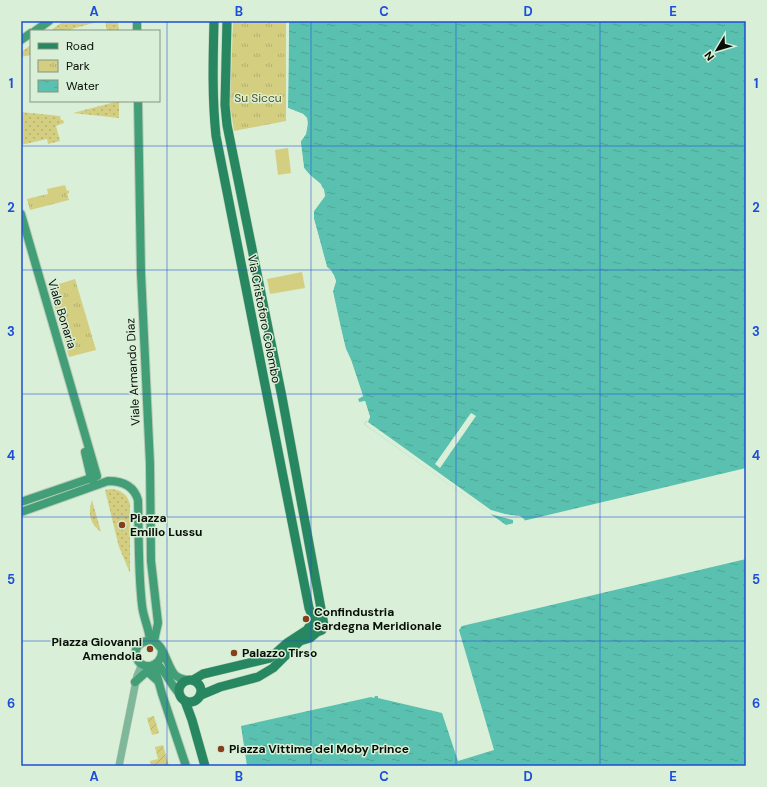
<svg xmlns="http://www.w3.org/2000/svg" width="767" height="787" viewBox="0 0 767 787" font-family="'DM Sans',sans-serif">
  <defs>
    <pattern id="grass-dots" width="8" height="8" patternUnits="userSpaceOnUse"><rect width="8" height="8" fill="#d4ce81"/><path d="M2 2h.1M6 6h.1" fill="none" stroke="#b4b06e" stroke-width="1.8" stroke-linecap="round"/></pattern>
    <pattern id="park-tufts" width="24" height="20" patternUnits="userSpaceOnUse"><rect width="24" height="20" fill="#d4ce81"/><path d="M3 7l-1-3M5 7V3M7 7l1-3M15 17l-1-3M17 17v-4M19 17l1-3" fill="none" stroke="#b4b06e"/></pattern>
    <pattern id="garden-furrows" width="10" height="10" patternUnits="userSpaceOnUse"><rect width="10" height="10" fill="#d4ce81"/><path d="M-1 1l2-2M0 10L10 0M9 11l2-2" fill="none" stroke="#b4b06e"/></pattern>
    <pattern id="water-ripples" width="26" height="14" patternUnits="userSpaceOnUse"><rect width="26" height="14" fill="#5ac0af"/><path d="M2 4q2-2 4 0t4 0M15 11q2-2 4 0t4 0" fill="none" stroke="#4da495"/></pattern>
  </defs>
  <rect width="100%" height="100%" fill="#d9efd7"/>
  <!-- grass -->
  <g fill="url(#grass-dots)">
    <polygon points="64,21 100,21 65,31 50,31"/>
    <polygon points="105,21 118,21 119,31 107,31"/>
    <polygon points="31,45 31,55 21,57 21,52"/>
    <polygon points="119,101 119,118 73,113"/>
    <polygon points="21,112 60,116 61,120 63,120 64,123 56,126 60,141 48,144 47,139 21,145"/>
    <path d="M111 489C121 490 127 494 130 504V573L119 547 105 490Z"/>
    <path d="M92 500 101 532C89 523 88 513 92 500Z"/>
  </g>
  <!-- park -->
  <g fill="url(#park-tufts)">
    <polygon points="233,21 286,21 286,121 234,131 230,105"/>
    <polygon points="65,185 67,191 69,190 69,193 67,194 69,200 30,210 27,199 48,194 47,189"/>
    <polygon points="75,279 96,350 69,357 49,287"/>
  </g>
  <!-- garden -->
  <g fill="url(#garden-furrows)">
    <polygon points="154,716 159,733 152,735 147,718"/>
    <polygon points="163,745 169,766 151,766 150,761 158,759 155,747"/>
  </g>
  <!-- pitch -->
  <g fill="#d4ce81">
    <polygon points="288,148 291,173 278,175 275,150"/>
    <polygon points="302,272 305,288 270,294 267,279"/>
  </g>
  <!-- water -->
  <g fill="url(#water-ripples)">
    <polygon points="289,21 746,21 746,468 506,525 364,424 370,417 365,401 359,403 358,399 363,396 351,360 345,347 333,291 336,281 331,270 327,267 314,219 314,211 325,196 321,184 309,174 304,168 301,144 301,141 306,134 307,118 303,114 288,108"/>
    <polygon points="746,559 746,766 247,766 241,726 371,697 374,698 375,696 378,696 378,698 442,713 458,761 494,750 459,630 462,626"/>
  </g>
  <!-- pier -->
  <g fill="#d9efd7">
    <polygon points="287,21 289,21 288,108 303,114 307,118 308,123 306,134 301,141 301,144 304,168 309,174 324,189 325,196 314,211 314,219 327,267 334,275 336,281 333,291 333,296 346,349 351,360 363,396 358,399 359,402 365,401 370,417 368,422 491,510 505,514 520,516 524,519 526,523 513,526 513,520 490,514 364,424 367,421 367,420 368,417 364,403 358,404 356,400 361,395 349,361 344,349 331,297 331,290 334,281 332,276 325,268 312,219 312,210 323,195 323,190 307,176 302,168 299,144 306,129 305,119 302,116 286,108"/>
    <polygon points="471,413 476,416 440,468 435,464"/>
  </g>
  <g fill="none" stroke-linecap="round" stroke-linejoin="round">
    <!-- tertiary casing -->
    <g stroke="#b7cbb6" stroke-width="8">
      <polyline id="tertiary" points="119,766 137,676 142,664"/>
    </g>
    <!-- secondary casing -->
    <g stroke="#b7cbb6" stroke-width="10">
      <g id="secondary">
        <polyline points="137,21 137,31"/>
        <polyline points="35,31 49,21"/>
        <polyline points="21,40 31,33"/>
        <polyline points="138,101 141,273 150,464 151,561 158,623 154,641"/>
        <polyline points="21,214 97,476 21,502"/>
        <polyline points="85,452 91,478 93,481"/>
        <path d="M21 512 108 481C122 481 134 486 138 500 139 535 138 570 142 605 143 617 149 628 150 640"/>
        <path d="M162 651C162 668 140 672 136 656 135 652 136 648 139 645 142 642 144 641 148 641 164 639 166 666 175 675 178 678 182 679 186 680"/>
        <path d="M157 664C166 672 170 683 178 692"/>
        <polyline points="154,665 162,694 186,766"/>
        <polyline points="135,682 145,673 149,673 158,681"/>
      </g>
    </g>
    <!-- primary casing -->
    <g stroke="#b7cbb6" stroke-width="10">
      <g id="primary">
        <path d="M214 21C213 60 212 98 216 136L309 608 314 620"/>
        <circle cx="190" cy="691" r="11"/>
        <polyline points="193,680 203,674 270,658 287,643 307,630 313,621 318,619"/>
        <polyline points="201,695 220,687 258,677 273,668 300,641 310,638 317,632 322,630 324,625 282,397 227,125 225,105 227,21"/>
        <polyline points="185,701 192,720 205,766"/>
      </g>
    </g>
    <!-- tertiary -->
    <use href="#tertiary" stroke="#7fb79b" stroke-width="7"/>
    <!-- secondary -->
    <use href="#secondary" stroke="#429e76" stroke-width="8"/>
    <!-- primary -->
    <use href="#primary" stroke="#268760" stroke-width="9"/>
  </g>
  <!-- grid -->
  <path fill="none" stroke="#1d4ed8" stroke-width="1" stroke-opacity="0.55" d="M167 21V766M311 21V766M456 21V766M600 21V766M21 146H746M21 270H746M21 394H746M21 517H746M21 641H746"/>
  <!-- markers -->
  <g fill="#853f1a" stroke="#d9efd7" stroke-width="1.5">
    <circle cx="122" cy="525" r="4"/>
    <circle cx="306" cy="619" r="4"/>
    <circle cx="150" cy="649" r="4"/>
    <circle cx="234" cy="653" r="4"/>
    <circle cx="221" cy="749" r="4"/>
  </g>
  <g text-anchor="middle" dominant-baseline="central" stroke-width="3" stroke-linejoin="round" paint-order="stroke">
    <!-- park labels -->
    <g font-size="12" fill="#575218" stroke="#d9efd7">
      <text x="258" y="98">Su Siccu</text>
    </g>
    <!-- street labels -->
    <g font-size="12" fill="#070e07" stroke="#d9efd7">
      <text transform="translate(62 314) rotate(73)">Viale Bonaria</text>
      <text transform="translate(264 319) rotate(79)">Via Cristoforo Colombo</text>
      <text transform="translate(133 372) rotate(-93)">Viale Armando Diaz</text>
    </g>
    <!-- poi labels -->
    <g font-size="12" font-weight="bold" fill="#070e07" stroke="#d9efd7" text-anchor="start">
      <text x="130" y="518">Piazza<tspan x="130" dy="14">Emilio Lussu</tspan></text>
      <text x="314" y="612">Confindustria<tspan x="314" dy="14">Sardegna Meridionale</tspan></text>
      <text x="142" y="642" text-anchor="end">Piazza Giovanni<tspan x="142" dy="14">Amendola</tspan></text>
      <text x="242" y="653">Palazzo Tirso</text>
      <text x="229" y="749">Piazza Vittime del Moby Prince</text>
    </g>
  </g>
  <!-- border -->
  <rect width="767" height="787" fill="none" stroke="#d9efd7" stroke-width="44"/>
  <!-- legend -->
  <rect x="30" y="30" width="130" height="72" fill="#d9efd7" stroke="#859584"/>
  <rect x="38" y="43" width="20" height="6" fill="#268760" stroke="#859584"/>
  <text x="66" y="50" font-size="12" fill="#070e07">Road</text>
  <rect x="38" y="60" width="20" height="12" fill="url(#park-tufts)" stroke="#859584"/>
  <text x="66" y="70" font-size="12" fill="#070e07">Park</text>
  <rect x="38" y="80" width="20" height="12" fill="url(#water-ripples)" stroke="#859584"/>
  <text x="66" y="90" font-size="12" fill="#070e07">Water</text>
  <!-- north arrow -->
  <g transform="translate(717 50) rotate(232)" stroke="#d9efd7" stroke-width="3" paint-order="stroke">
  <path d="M0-3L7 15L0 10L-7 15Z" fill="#070e07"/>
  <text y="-6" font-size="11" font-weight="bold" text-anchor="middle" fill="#070e07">N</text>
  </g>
  <rect x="22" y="22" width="723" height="743" fill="none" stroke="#1d4ed8" stroke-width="1.5"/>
  <g font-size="13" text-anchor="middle" font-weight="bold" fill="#1d4ed8">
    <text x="94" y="16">A</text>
    <text x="239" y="16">B</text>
    <text x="384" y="16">C</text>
    <text x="528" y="16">D</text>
    <text x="673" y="16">E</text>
    <text x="11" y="88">1</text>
    <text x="756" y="88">1</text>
    <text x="11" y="212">2</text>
    <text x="756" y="212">2</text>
    <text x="11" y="336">3</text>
    <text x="756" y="336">3</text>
    <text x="11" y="460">4</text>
    <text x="756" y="460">4</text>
    <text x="11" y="584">5</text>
    <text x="756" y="584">5</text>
    <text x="11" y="708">6</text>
    <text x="756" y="708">6</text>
    <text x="94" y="781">A</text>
    <text x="239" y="781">B</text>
    <text x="384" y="781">C</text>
    <text x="528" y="781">D</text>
    <text x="673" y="781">E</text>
  </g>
</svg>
